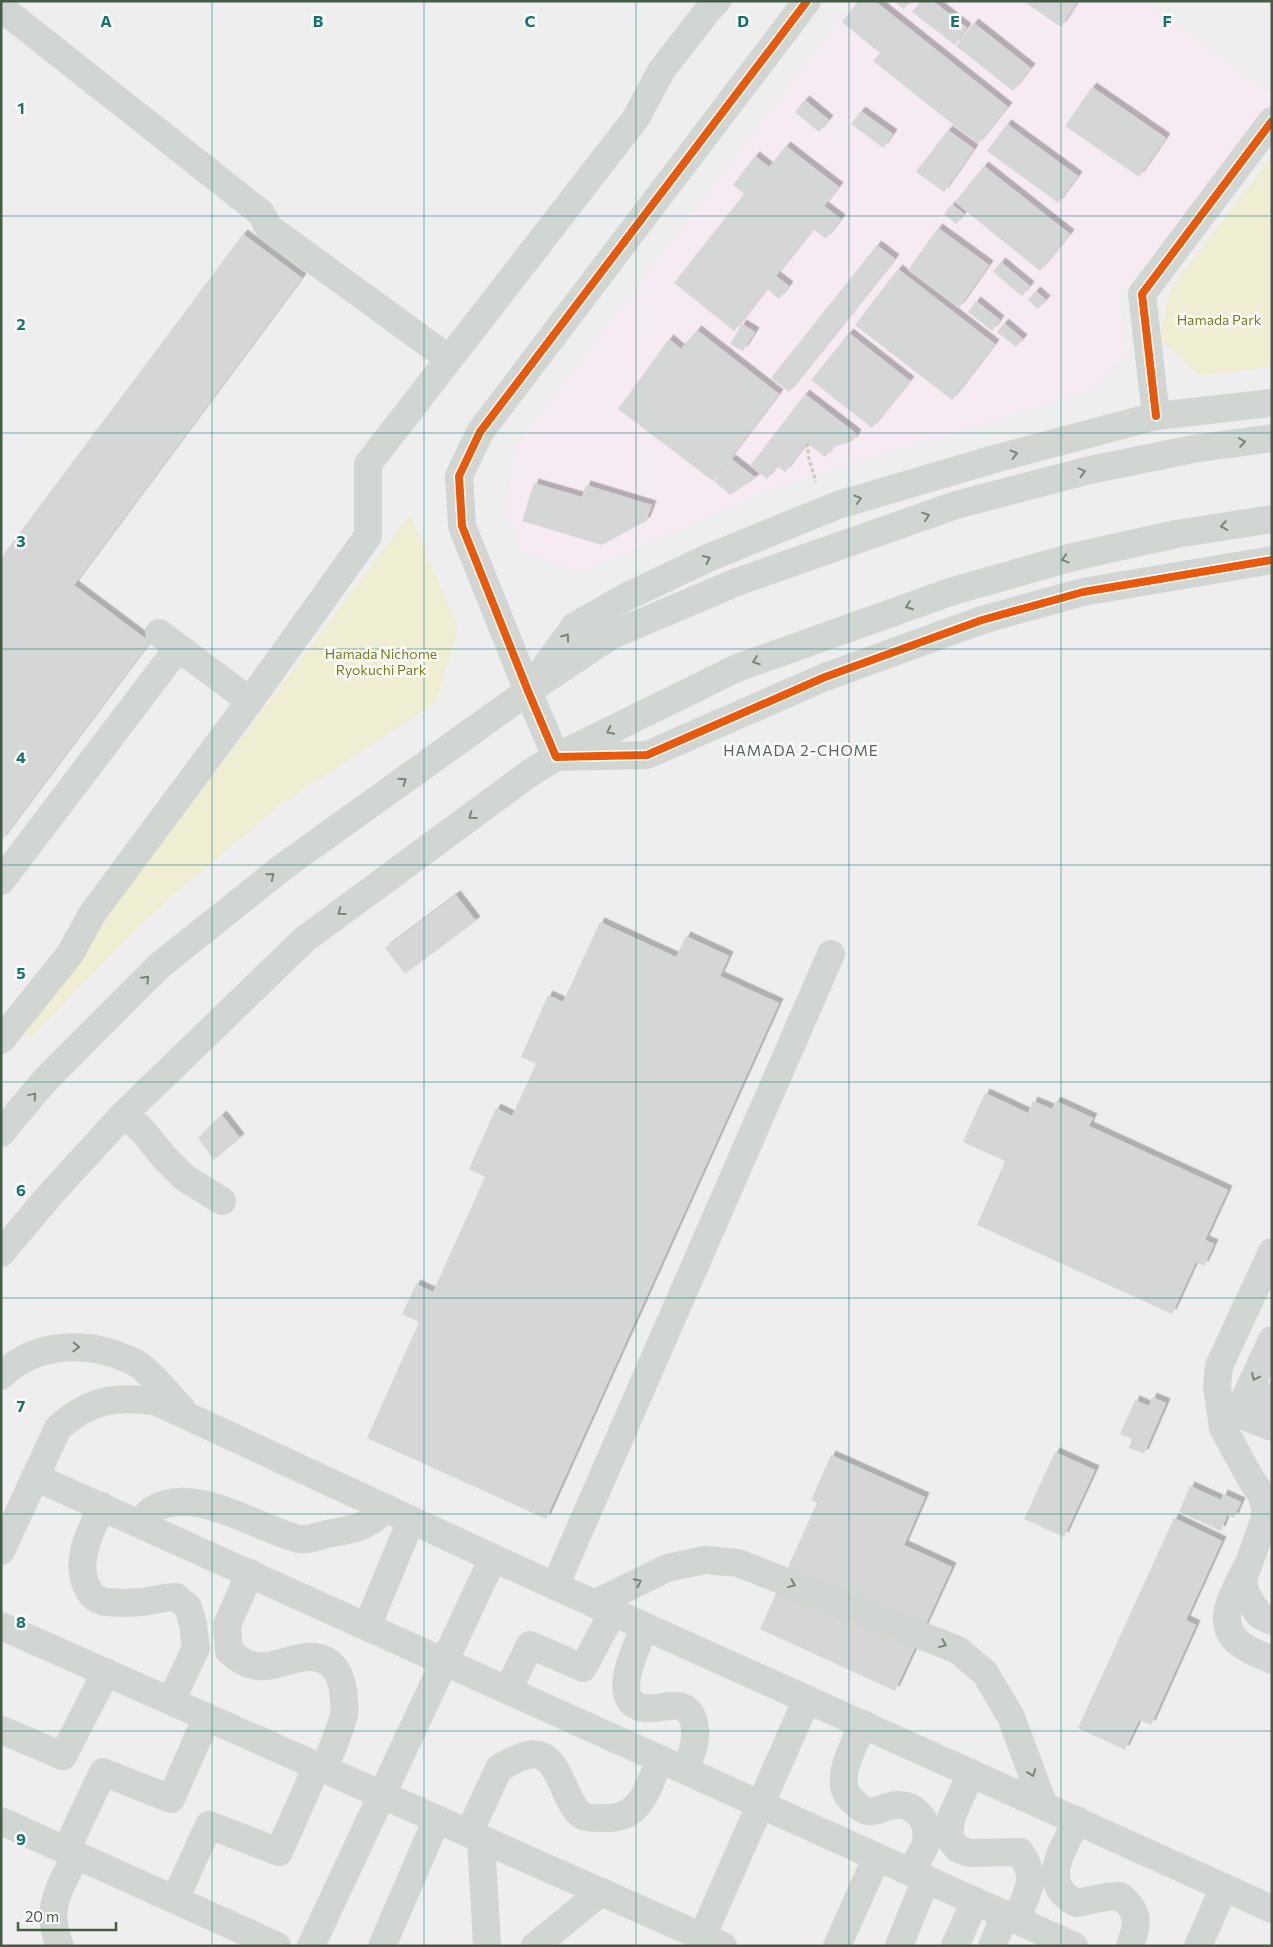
<svg xmlns="http://www.w3.org/2000/svg" width="1273" height="1947" viewBox="0 0 1273 1947" font-family="Commissioner,sans-serif">
  <defs>
    <filter id="shadow"><feDropShadow dx="4.5" dy="-4.5" stdDeviation="0" flood-color="#0004"/></filter>
  </defs>
  <rect width="100%" height="100%" fill="#efeeef"/>
  <!-- commercial -->
  <polygon fill="#f6eaf3" points="854,1 1144,1 1272,96 1272,108 1118,296 1128,348 1095,389 771,489 582,572 523,553 506,512 514,449"/>
  <!-- green -->
  <g fill="#efedd2">
    <polygon points="1272,156 1272,366 1200,376 1160,339 1170,290"/>
    <polygon points="410,515 458,628 436,702 280,805 169,899 126,939 31,1037 21,1030"/>
  </g>
  <!-- building -->
  <g fill="#d4d7d5" filter="url(#shadow)">
    <polygon points="858,1 875,1 1008,107 978,144 873,61 880,53 842,22"/>
    <polygon points="894,1 910,1 904,9"/>
    <polygon points="921,1 933,1 967,28 955,45 912,12"/>
    <polygon points="1023,1 1078,1 1061,27"/>
    <polygon points="974,23 1031,68 1013,91 956,46"/>
    <polygon points="1092,87 1166,138 1139,177 1065,126"/>
    <polygon points="805,100 829,120 819,132 795,112"/>
    <polygon points="861,111 893,134 883,148 851,124"/>
    <polygon points="1007,124 1078,176 1058,203 987,151"/>
    <polygon points="948,130 974,149 944,192 916,172"/>
    <polygon points="786,146 839,187 824,206 841,219 826,239 813,229 776,276 789,286 779,299 767,289 734,331 674,283 744,194 733,185 755,156 769,167"/>
    <polygon points="984,166 1070,234 1040,271 955,202"/>
    <polygon points="952,204 964,214 956,224 944,214"/>
    <polygon points="938,228 989,265 959,308 908,270"/>
    <polygon points="243,234 302,278 74,585 150,642 1,841 1,558"/>
    <polygon points="877,245 895,259 789,392 771,378"/>
    <polygon points="1001,262 1030,286 1022,296 993,272"/>
    <polygon points="898,269 995,344 952,400 855,325"/>
    <polygon points="1036,291 1046,300 1038,309 1028,300"/>
    <polygon points="976,301 1000,320 992,331 968,312"/>
    <polygon points="1004,323 1023,339 1016,347 997,332"/>
    <polygon points="742,324 755,332 743,351 730,344"/>
    <polygon points="697,330 779,394 713,481 618,409 669,339 681,349"/>
    <polygon points="849,333 910,381 872,428 811,380"/>
    <polygon points="805,394 857,434 853,441 833,447 825,457 807,443 785,472 777,466 767,479 750,466"/>
    <polygon points="731,459 756,478 730,495 714,481"/>
    <polygon points="534,483 582,497 586,485 652,505 646,521 602,545 522,521"/>
    <polygon points="456,895 476,921 405,974 385,948"/>
    <polygon points="600,922 676,957 686,936 729,956 720,976 779,1003 546,1519 367,1438 419,1322 402,1314 416,1284 433,1292 485,1177 469,1169 496,1108 512,1116 536,1064 521,1057 548,995 563,1002"/>
    <polygon points="985,1093 1028,1113 1033,1101 1052,1109 1056,1101 1093,1118 1089,1126 1228,1190 1205,1240 1214,1244 1204,1266 1196,1262 1172,1314 977,1225 1005,1161 963,1142"/>
    <polygon points="222,1115 240,1138 214,1160 198,1138"/>
    <polygon points="1152,1397 1166,1403 1144,1454 1129,1448 1132,1439 1120,1434 1135,1400 1149,1406"/>
    <polygon points="1055,1452 1095,1470 1064,1537 1024,1519"/>
    <polygon points="831,1455 925,1497 904,1545 952,1567 895,1691 760,1629 817,1503 811,1500"/>
    <polygon points="1190,1486 1221,1500 1223,1494 1241,1502 1234,1518 1227,1515 1221,1531 1179,1512"/>
    <polygon points="1174,1518 1222,1541 1186,1620 1196,1625 1151,1725 1139,1720 1125,1750 1078,1728"/>
  </g>
  <g fill="none" stroke-linecap="round" stroke-linejoin="round">
    <!-- path -->
    <polyline stroke="#c7cbbd" stroke-width="3" stroke-dasharray="4 2.5" stroke-linecap="butt" points="807,443 809,459 816,482"/>
    <!-- minor -->
    <g stroke="#d2d6d2" stroke-width="28">
      <polyline points="807,1 480,432 459,476 462,526 528,691 556,757 647,755 825,677 982,620 1083,592 1272,560"/>
      <polyline points="4,10 261,213 268,227 448,358"/>
      <polyline points="1156,416 1142,294 1272,121"/>
      <polyline points="159,633 250,701"/>
      <polyline points="537,678 575,626 626,597 708,558 838,505 998,458 1156,416 1272,403"/>
      <polyline points="1,881 178,648"/>
      <polyline points="1,1040 70,954 92,914 250,701 368,536 368,464 636,118 661,71 709,9 717,1"/>
      <polyline points="124,1114 143,1131 164,1157 185,1178 222,1201"/>
      <polyline points="1,1133 46,1079 159,966 283,867 528,691 612,635 737,582 956,505 1090,470 1193,449 1272,438"/>
      <polyline points="1272,1252 1219,1366 1217,1386 1223,1428 1252,1481 1261,1493 1265,1508 1265,1518 1243,1580 1246,1594 1259,1615 1272,1621"/>
      <polyline points="1,1253 49,1196 124,1114 305,939 530,773 556,757 737,668 953,591 1073,557 1176,534 1272,519"/>
      <path d="M1 1376C31 1346 75 1341 115 1354 121 1357 130 1359 136 1363 152 1373 168 1395 182 1409"/>
      <polyline points="1222,1407 1272,1427"/>
      <polyline points="1238,1413 1272,1340"/>
      <polyline points="1259,1422 1272,1396"/>
      <polyline points="35,1477 1074,1946"/>
      <path d="M102 1506C91 1530 74 1561 87 1587 91 1596 97 1601 107 1602 118 1603 131 1603 142 1602 154 1601 164 1597 176 1597L188 1607 193 1624 196 1648 171 1701"/>
      <path d="M138 1523C143 1519 147 1514 152 1510 193 1483 258 1529 299 1539 308 1541 322 1534 332 1533 356 1529 369 1526 386 1508"/>
      <path d="M1 1551 58 1428C89 1400 114 1396 155 1401L493 1558 1272 1909"/>
      <path d="M1245 1570C1233 1596 1212 1625 1243 1646 1252 1652 1263 1656 1272 1660"/>
      <path d="M250 1573 227 1625 229 1651C259 1679 274 1661 307 1657 335 1655 343 1678 344 1700 344 1705 345 1710 344 1715 339 1734 331 1751 324 1769"/>
      <polyline points="555,1586 831,954"/>
      <polyline points="594,1604 667,1568 705,1560 738,1563 958,1650 985,1673 1011,1717 1044,1806"/>
      <polyline points="1,1626 723,1946"/>
      <polyline points="367,1627 411,1520"/>
      <path d="M645 1627C637 1646 607 1703 645 1708 657 1710 668 1704 679 1706 697 1710 697 1735 693 1749 691 1756 687 1763 683 1769"/>
      <polyline points="508,1690 530,1645 583,1668 613,1612"/>
      <path d="M863 1724C854 1746 830 1784 854 1802 858 1805 862 1810 867 1811 877 1813 887 1805 897 1805 918 1804 931 1824 925 1845 922 1854 915 1863 910 1872"/>
      <polyline points="1,1730 63,1756 106,1672"/>
      <path d="M971 1773 951 1818 949 1838 958 1849 970 1853 1020 1852C1039 1879 1027 1893 1016 1919"/>
      <path d="M1077 1820C1063 1850 1038 1882 1076 1903L1107 1897 1120 1896C1140 1912 1138 1923 1130 1946"/>
      <polyline points="1,1821 277,1946"/>
      <path d="M469 1833 499 1768C510 1762 529 1750 542 1756 562 1765 565 1805 583 1816 589 1819 602 1818 609 1818 643 1817 649 1784 660 1759"/>
      <polyline points="481,1839 487,1946"/>
      <polyline points="66,1850 103,1772 171,1799 207,1717"/>
      <polyline points="175,1899 209,1825 279,1852 317,1766"/>
      <path d="M60 1946C44 1908 60 1888 76 1855"/>
      <polyline points="311,1946 493,1558"/>
      <polyline points="382,1946 437,1819"/>
      <polyline points="535,1946 601,1892"/>
      <polyline points="698,1946 807,1699"/>
      <polyline points="837,1946 877,1857"/>
      <polyline points="899,1946 926,1879"/>
      <polyline points="955,1946 975,1901"/>
      <polyline points="992,1946 1005,1915"/>
      <polyline points="1198,1946 1224,1887"/>
    </g>
    <!-- cycleway casing -->
    <g stroke="#fff" stroke-width="11">
      <g id="cycleway">
        <polyline points="807,1 480,432 459,476 462,526 528,691 556,757 647,755 825,677 982,620 1083,592 1272,560"/>
        <polyline points="1156,416 1142,294 1272,121"/>
      </g>
    </g>
    <!-- cycleway -->
    <use href="#cycleway" stroke="#e8590c" stroke-width="8"/>
  </g>
  <!-- one-way arrows -->
  <defs><path id="oneway-chevron" d="M-2-3.5L2.5 0L-2 3.5" fill="none" stroke-width="1.6" stroke-linecap="round" stroke-linejoin="round" transform="scale(1.25)"/></defs>
  <g stroke="#778677">
    <use href="#oneway-chevron" transform="translate(1242 442) rotate(-8)"/>
    <use href="#oneway-chevron" transform="translate(1014 454) rotate(-15)"/>
    <use href="#oneway-chevron" transform="translate(1082 472) rotate(-15)"/>
    <use href="#oneway-chevron" transform="translate(858 499) rotate(-17)"/>
    <use href="#oneway-chevron" transform="translate(926 516) rotate(-19)"/>
    <use href="#oneway-chevron" transform="translate(1224 526) rotate(171)"/>
    <use href="#oneway-chevron" transform="translate(707 559) rotate(-24)"/>
    <use href="#oneway-chevron" transform="translate(1065 559) rotate(164)"/>
    <use href="#oneway-chevron" transform="translate(909 606) rotate(160)"/>
    <use href="#oneway-chevron" transform="translate(566 637) rotate(-54)"/>
    <use href="#oneway-chevron" transform="translate(756 661) rotate(160)"/>
    <use href="#oneway-chevron" transform="translate(610 731) rotate(154)"/>
    <use href="#oneway-chevron" transform="translate(403 781) rotate(-35)"/>
    <use href="#oneway-chevron" transform="translate(472 816) rotate(144)"/>
    <use href="#oneway-chevron" transform="translate(271 876) rotate(-39)"/>
    <use href="#oneway-chevron" transform="translate(341 912) rotate(144)"/>
    <use href="#oneway-chevron" transform="translate(146 979) rotate(-45)"/>
    <use href="#oneway-chevron" transform="translate(33 1096) rotate(-50)"/>
    <use href="#oneway-chevron" transform="translate(76 1347) rotate(2)"/>
    <use href="#oneway-chevron" transform="translate(1255 1377) rotate(115)"/>
    <use href="#oneway-chevron" transform="translate(638 1582) rotate(-26)"/>
    <use href="#oneway-chevron" transform="translate(792 1584) rotate(22)"/>
    <use href="#oneway-chevron" transform="translate(943 1644) rotate(22)"/>
    <use href="#oneway-chevron" transform="translate(1032 1773) rotate(70)"/>
  </g>
  <!-- grid -->
  <path fill="none" stroke="#0f766e" stroke-width="1" stroke-opacity="0.55" d="M212 1V1946M424 1V1946M636 1V1946M849 1V1946M1061 1V1946M1 216H1272M1 433H1272M1 649H1272M1 865H1272M1 1082H1272M1 1298H1272M1 1514H1272M1 1731H1272"/>
  <g text-anchor="middle" dominant-baseline="central" stroke-width="5" stroke-linejoin="round" paint-order="stroke">
    <!-- park labels -->
    <g font-size="14" fill="#767c16" stroke="#fff">
      <text x="1219" y="319">Hamada Park</text>
      <text x="381" y="653">Hamada Nichome<tspan x="381" dy="16">Ryokuchi Park</tspan></text>
    </g>
    <!-- neighbourhood labels -->
    <g font-size="15" letter-spacing="1" fill="#5a625b" stroke="#fff">
      <text x="801" y="750">HAMADA 2-CHOME</text>
    </g>
  </g>
  <g font-size="16" text-anchor="middle" font-weight="bold" fill="#0f766e" stroke="#fff" stroke-width="5" stroke-linejoin="round" paint-order="stroke">
    <text x="106" y="27">A</text>
    <text x="318" y="27">B</text>
    <text x="530" y="27">C</text>
    <text x="743" y="27">D</text>
    <text x="955" y="27">E</text>
    <text x="1167" y="27">F</text>
    <text x="21" y="114">1</text>
    <text x="21" y="330">2</text>
    <text x="21" y="547">3</text>
    <text x="21" y="763">4</text>
    <text x="21" y="979">5</text>
    <text x="21" y="1196">6</text>
    <text x="21" y="1412">7</text>
    <text x="21" y="1628">8</text>
    <text x="21" y="1845">9</text>
  </g>
  <!-- border -->
  <rect width="1273" height="1947" fill="none" stroke="#465b46" stroke-width="5"/>
  <!-- scale -->
  <path d="M18 1922v8h98v-8" fill="none" stroke="#465b46" stroke-width="2.5"/>
  <text x="25" y="1922" font-size="15" fill="#465b46" stroke="#ffffff" stroke-width="4" paint-order="stroke">20 m</text>
</svg>
